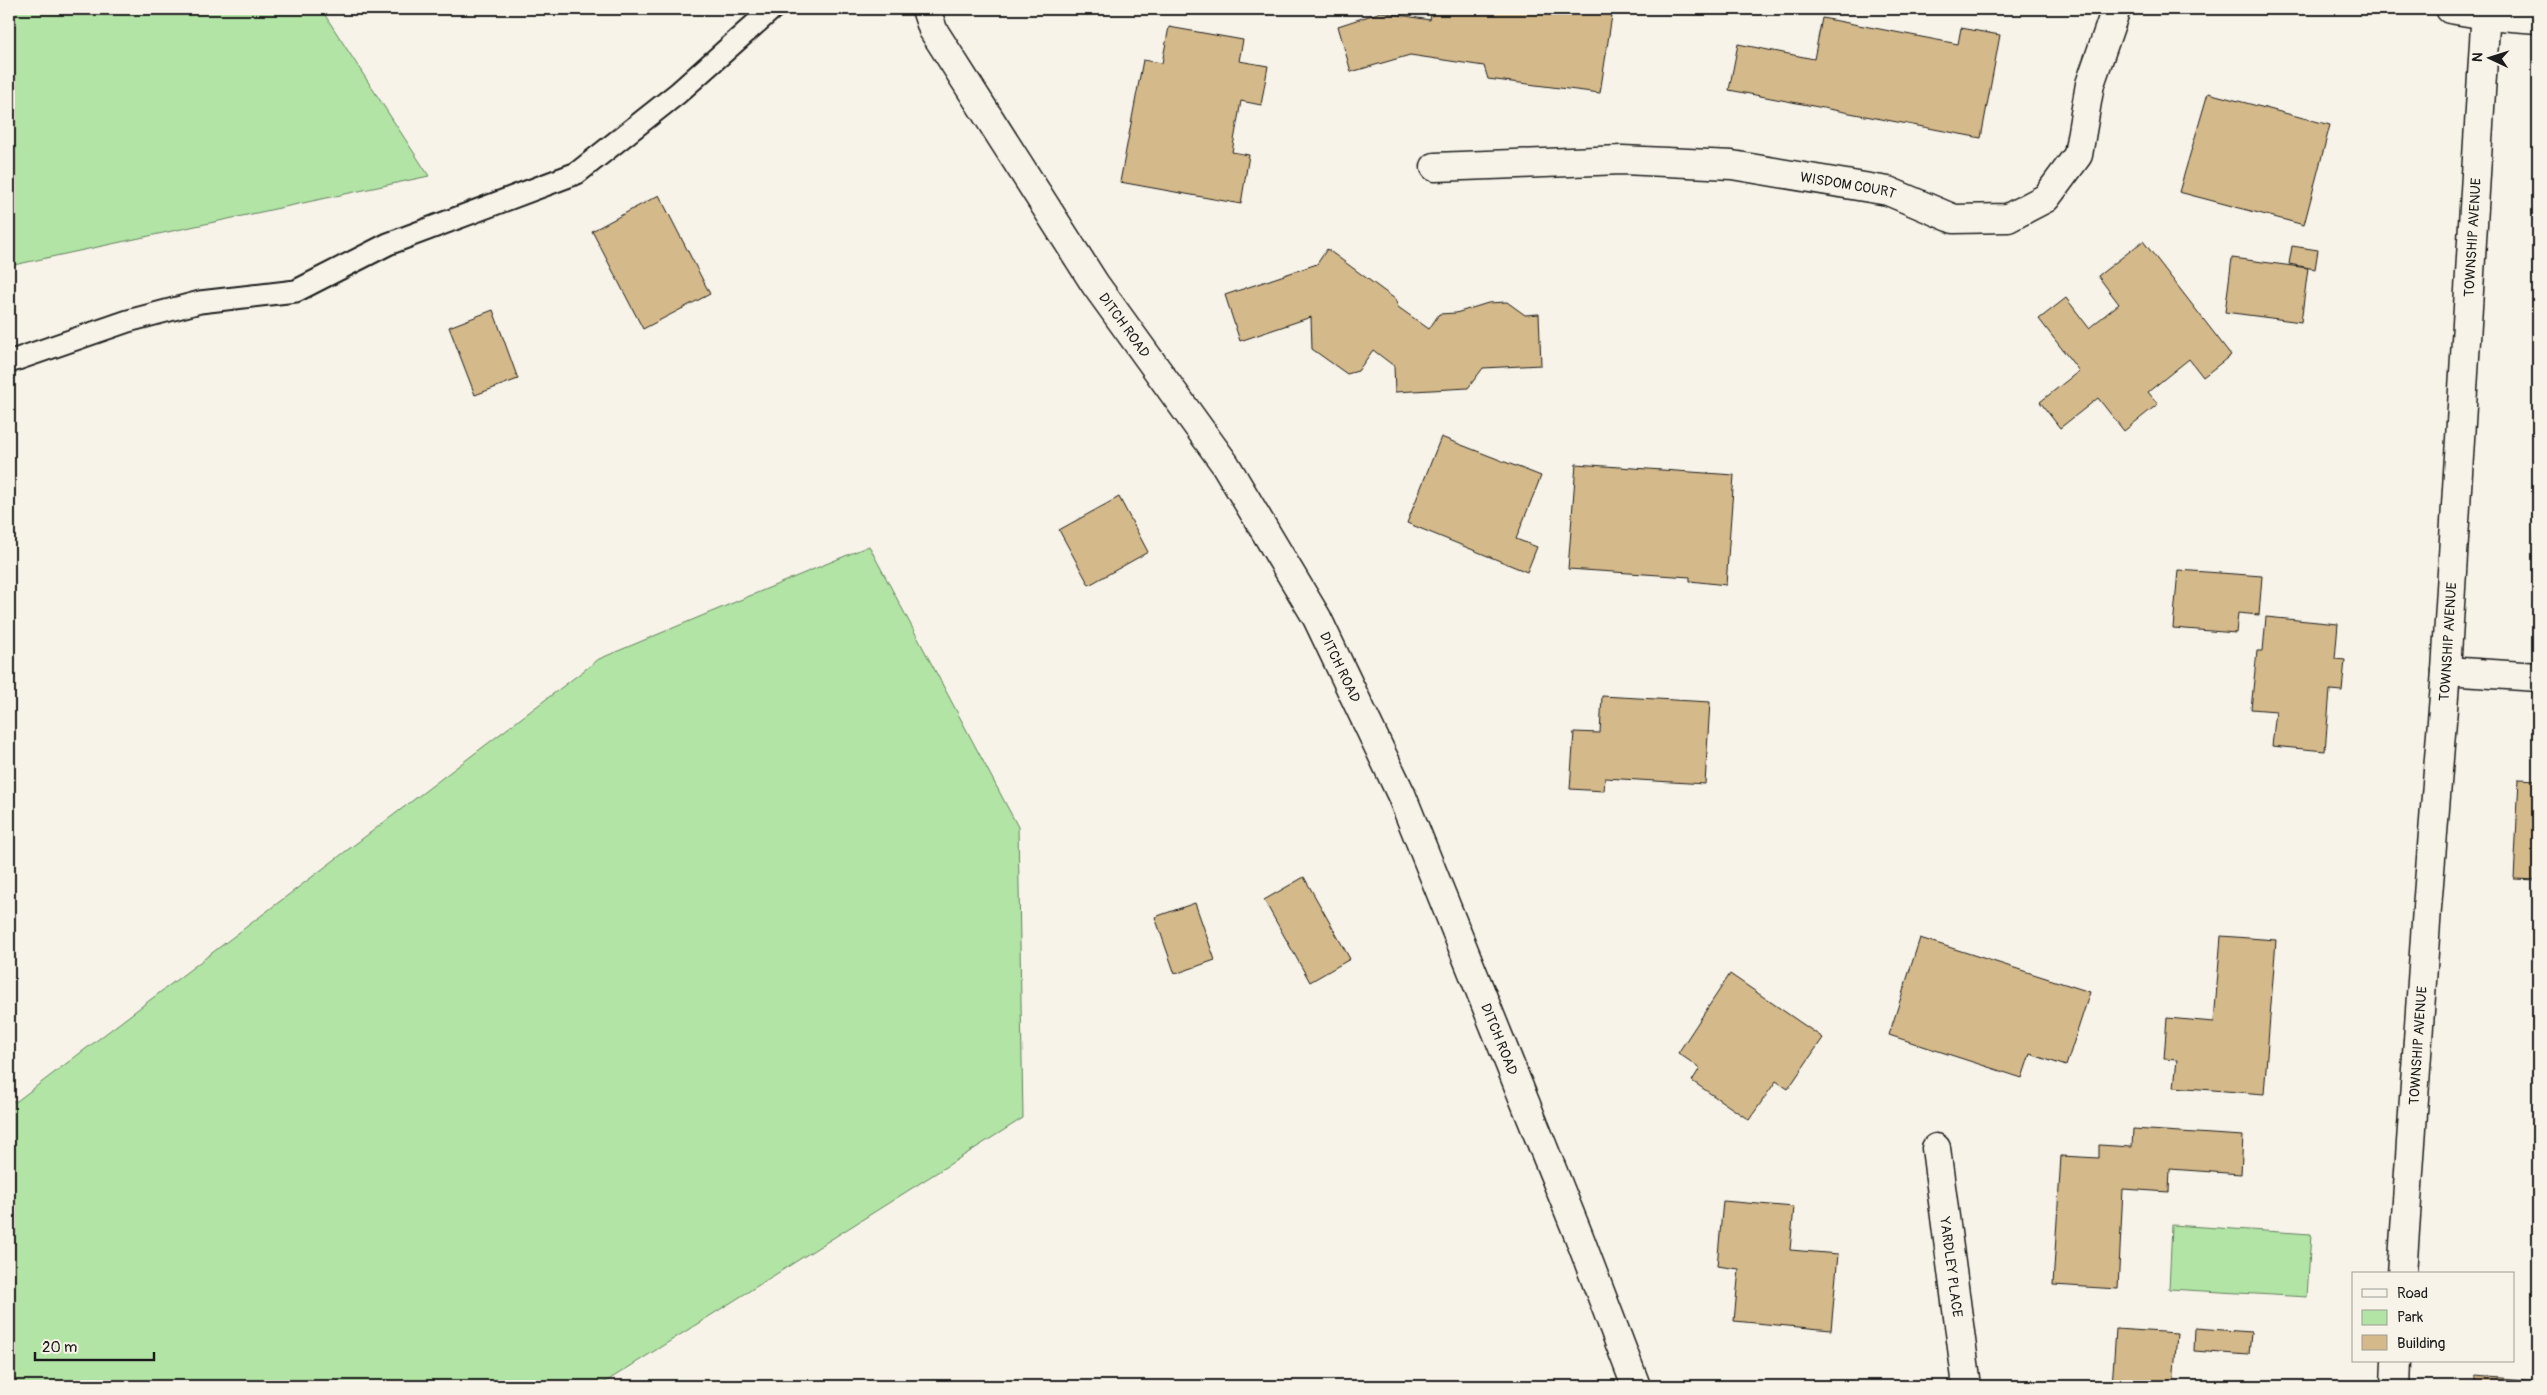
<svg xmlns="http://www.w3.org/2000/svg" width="2547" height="1395" viewBox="0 0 2547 1395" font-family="Pangolin,sans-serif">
  <rect width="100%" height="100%" fill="#f7f3e8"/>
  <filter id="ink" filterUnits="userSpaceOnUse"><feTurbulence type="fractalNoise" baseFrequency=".02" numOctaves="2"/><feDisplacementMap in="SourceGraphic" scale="10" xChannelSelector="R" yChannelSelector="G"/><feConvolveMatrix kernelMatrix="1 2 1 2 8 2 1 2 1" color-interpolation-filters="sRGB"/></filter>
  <g filter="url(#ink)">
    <!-- green -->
    <g fill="#b1e4a5" stroke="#668060">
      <polygon points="9,9 321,9 429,176 9,266"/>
      <polygon points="869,546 1018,827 1023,1118 599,1386 9,1386 9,1101 17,1101 599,659"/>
      <polygon points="2172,1225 2311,1234 2307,1297 2169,1289"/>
    </g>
    <!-- building -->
    <g fill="#d4b98a" stroke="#1c1c1c">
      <polygon points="1432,9 1613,9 1600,93 1488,79 1484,66 1410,55 1351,72 1338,26 1381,12 1430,20"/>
      <polygon points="1822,18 1958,44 1961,28 2000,35 1981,138 1729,90 1738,44 1814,59"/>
      <polygon points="1169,27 1243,40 1239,61 1268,66 1261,105 1241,101 1232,152 1249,155 1241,204 1120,182 1143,60 1162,63"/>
      <polygon points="2208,93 2330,125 2304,225 2179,192"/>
      <polygon points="659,195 710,294 643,329 592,231"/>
      <polygon points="2143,241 2231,355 2203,377 2189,359 2148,392 2158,404 2124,431 2098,398 2060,428 2040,402 2079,371 2039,319 2066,298 2089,328 2119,304 2098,276"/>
      <polygon points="2292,246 2318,250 2315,269 2289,264"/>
      <polygon points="1327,249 1395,299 1398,307 1429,329 1439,314 1456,313 1488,303 1507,302 1525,315 1539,314 1541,365 1483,368 1468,388 1395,392 1394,366 1373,350 1358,371 1347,374 1312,349 1311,317 1240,341 1225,295 1317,264"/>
      <polygon points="2232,258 2308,268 2301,322 2225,312"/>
      <polygon points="493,310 518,379 475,395 449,327"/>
      <polygon points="1441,437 1541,476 1516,539 1537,547 1527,572 1407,523"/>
      <polygon points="1576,464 1734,475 1726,585 1690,581 1690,577 1568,569"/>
      <polygon points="1119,497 1148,552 1089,585 1059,530"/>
      <polygon points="2536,520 2538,520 2538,577 2533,577"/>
      <polygon points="2178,570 2262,576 2259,615 2238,613 2236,633 2173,628"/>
      <polygon points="2266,617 2338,624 2335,659 2345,660 2342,691 2330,690 2325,751 2272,746 2276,711 2251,709 2257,651 2263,651"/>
      <polygon points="1602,696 1710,702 1705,784 1605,778 1604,791 1570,789 1574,732 1600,733"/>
      <polygon points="2519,779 2538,780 2538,880 2514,879"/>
      <polygon points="1304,877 1350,959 1310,982 1264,900"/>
      <polygon points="1195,903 1215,960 1175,974 1155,917"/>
      <polygon points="2221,936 2276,940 2264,1094 2174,1087 2177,1060 2164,1059 2167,1018 2214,1022"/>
      <polygon points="1920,938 2090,992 2066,1066 2030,1054 2022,1078 1889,1035"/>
      <polygon points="1730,974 1823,1038 1788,1089 1776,1081 1749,1120 1692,1081 1700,1068 1678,1053"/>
      <polygon points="2133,1129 2243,1136 2241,1174 2170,1169 2169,1192 2123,1189 2118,1289 2053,1285 2061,1156 2099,1158 2099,1145 2132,1147"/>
      <polygon points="1723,1201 1794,1207 1790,1250 1838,1254 1831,1330 1734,1321 1739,1269 1717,1266"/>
      <polygon points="2195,1328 2251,1332 2249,1355 2194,1351"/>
      <polygon points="2116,1329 2177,1333 2173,1386 2112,1386"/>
      <polygon points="2475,1376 2538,1381 2538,1386 2475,1386"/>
    </g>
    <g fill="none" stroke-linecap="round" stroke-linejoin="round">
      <!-- service casing -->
      <g stroke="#1c1c1c" stroke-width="25">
        <polyline id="service" points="9,362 128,321 200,302 296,291 388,244 577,173 678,93 772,9"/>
      </g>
      <!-- minor casing -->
      <g stroke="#1c1c1c" stroke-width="31">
        <g id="minor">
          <path id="s1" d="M926 9 933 30 1095 284 1225 464 1317 618 1401 794 1578 1234 1636 1386"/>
          <polyline points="2450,9 2486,15"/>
          <path id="s2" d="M1435 167 1622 160 1732 165 1888 191 1954 219 2008 218 2046 198 2078 155 2090 84 2116 9"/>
          <polyline points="2446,671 2538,677"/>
          <path id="s3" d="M1936 1148 1967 1386"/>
          <path id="s4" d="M2402 1274 2427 908 2446 671 2486 9"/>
          <polyline points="2395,1386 2396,1361"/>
        </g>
      </g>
      <!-- tertiary casing -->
      <g stroke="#1c1c1c" stroke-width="31">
        <polyline id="tertiary" points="2486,15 2538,19"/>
      </g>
      <!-- service -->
      <use href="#service" stroke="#f7f3e8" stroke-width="21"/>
      <!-- minor -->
      <use href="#minor" stroke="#f7f3e8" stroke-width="28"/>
      <!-- tertiary -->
      <use href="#tertiary" stroke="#f7f3e8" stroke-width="28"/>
    </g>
  </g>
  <g text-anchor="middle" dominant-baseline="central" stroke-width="4.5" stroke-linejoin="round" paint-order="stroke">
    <!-- street labels -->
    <g font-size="14" fill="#1c1c1c" stroke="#f7f3e8">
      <text stroke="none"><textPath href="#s2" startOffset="415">WISDOM COURT</textPath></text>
      <text stroke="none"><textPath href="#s4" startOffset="1039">TOWNSHIP AVENUE</textPath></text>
      <text stroke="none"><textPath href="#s1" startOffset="374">DITCH ROAD</textPath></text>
      <text stroke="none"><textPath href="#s4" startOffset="634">TOWNSHIP AVENUE</textPath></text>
      <text stroke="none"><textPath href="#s1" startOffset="779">DITCH ROAD</textPath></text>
      <text stroke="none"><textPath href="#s1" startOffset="1184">DITCH ROAD</textPath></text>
      <text stroke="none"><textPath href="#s4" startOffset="229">TOWNSHIP AVENUE</textPath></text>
      <text stroke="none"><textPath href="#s3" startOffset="120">YARDLEY PLACE</textPath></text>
    </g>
  </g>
  <!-- margin -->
  <rect width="2547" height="1395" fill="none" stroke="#f7f3e8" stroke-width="30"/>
  <rect x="15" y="15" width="2517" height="1365" fill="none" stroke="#1c1c1c" stroke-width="2" filter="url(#ink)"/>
  <!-- legend -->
  <rect x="2352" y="1272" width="162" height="90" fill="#f7f3e8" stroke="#9f9d96"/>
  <rect x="2362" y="1289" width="25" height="8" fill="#f7f3e8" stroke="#9f9d96"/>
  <text x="2397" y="1298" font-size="15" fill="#1c1c1c">Road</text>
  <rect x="2362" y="1310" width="25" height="15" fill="#b1e4a5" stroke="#9f9d96"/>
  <text x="2397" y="1322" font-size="15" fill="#1c1c1c">Park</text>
  <rect x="2362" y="1335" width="25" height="15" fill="#d4b98a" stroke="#9f9d96"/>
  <text x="2397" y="1348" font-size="15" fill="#1c1c1c">Building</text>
  <!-- north arrow -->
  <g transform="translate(2490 58) rotate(274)" stroke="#f7f3e8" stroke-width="4" paint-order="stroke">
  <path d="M0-4L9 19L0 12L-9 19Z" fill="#1c1c1c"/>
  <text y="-8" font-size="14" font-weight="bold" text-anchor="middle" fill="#1c1c1c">N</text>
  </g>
  <!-- scale -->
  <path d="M35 1352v8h119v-8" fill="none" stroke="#1c1c1c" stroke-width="2.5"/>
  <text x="42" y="1352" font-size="15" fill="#1c1c1c" stroke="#f7f3e8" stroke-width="4" paint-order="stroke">20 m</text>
</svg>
